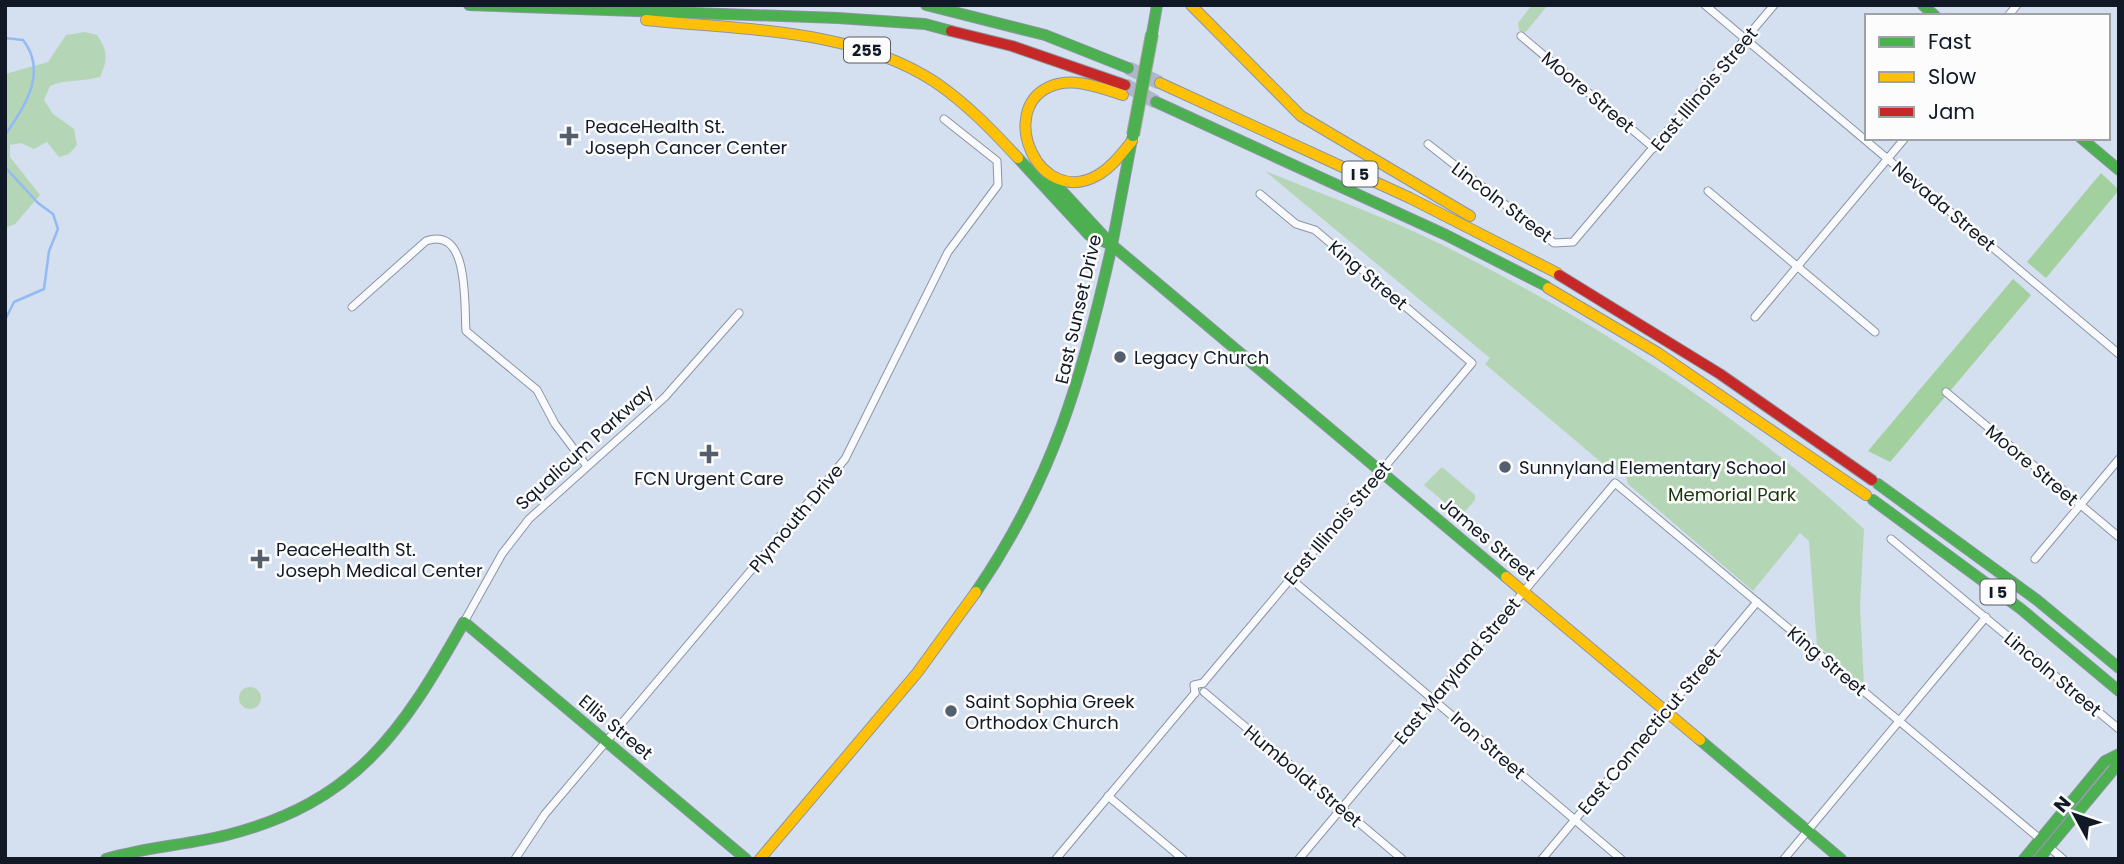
<svg xmlns="http://www.w3.org/2000/svg" width="2124" height="864" viewBox="0 0 2124 864" font-family="Poppins,sans-serif">
  <rect width="100%" height="100%" fill="#d4dfef"/>
  <!-- green -->
  <g fill="#b5d6b6">
    <polygon points="1532,5 1548,5 1524,34 1519,30 1518,23"/>
    <path d="M85 32 97 35C108 51 108 60 100 77 82 82 66 79 50 86L44 100 53 114 74 129 77 145 69 154 59 157 47 142 34 149 21 143 10 145V157L40 195 15 224 5 228V74L48 62 66 35Z"/>
    <path d="M1265 171C1334 199 1405 224 1470 259 1611 332 1748 421 1864 529L1860 607 1864 685 1817 645 1809 541 1800 533 1753 591 1628 484 1626 476 1618 470 1609 469 1485 364 1490 358Z"/>
    <polygon points="1442,467 1475,495 1475,500 1461,516 1424,485"/>
    <circle cx="250" cy="698" r="11"/>
  </g>
  <!-- forest -->
  <g fill="#a2d09e">
    <polygon points="2101,173 2119,190 2046,278 2027,262"/>
    <polygon points="2013,279 2031,295 1890,462 1868,451"/>
  </g>
  <g fill="none" stroke-linecap="round" stroke-linejoin="round">
    <!-- stream -->
    <g stroke="#92baf5" stroke-width="2.5">
      <path d="M5 38 23 40C48 72 25 107 5 135"/>
      <polyline points="5,167 38,203 53,214 58,229 49,251 44,289 14,302 5,320"/>
    </g>
    <!-- highway-tunnel -->
    <g stroke="#adb7c7" stroke-width="14" stroke-dasharray="14 7" stroke-linecap="butt">
      <polyline points="1128,68 1160,83"/>
      <polyline points="1125,85 1156,102"/>
    </g>
    <!-- street casing -->
    <g stroke="#8c95a2" stroke-width="9">
      <g id="street">
        <polyline points="1705,5 2119,354"/>
        <polyline points="2008,16 2017,5"/>
        <polyline points="1521,36 1654,148"/>
        <polyline points="1428,144 1554,243 1573,242 1774,5"/>
        <polyline points="1708,191 1875,332"/>
        <path d="M352 307 426 241C470 225 464 306 466 331L537 390 555 424 586 465"/>
        <polyline points="1755,317 1905,138"/>
        <polyline points="1946,392 2119,537"/>
        <polyline points="1891,539 2119,729"/>
        <polyline points="2035,559 2119,459"/>
        <polyline points="1291,579 1621,859"/>
        <polyline points="464,622 502,554 529,519 665,397 739,313"/>
        <polyline points="1203,683 1472,363 1315,230 1296,224 1260,194"/>
        <polyline points="1204,692 1402,859"/>
        <polyline points="1195,693 1194,685 1203,683"/>
        <polyline points="1108,796 1183,859"/>
        <polyline points="2049,847 2063,859"/>
        <polyline points="515,859 545,814 845,459 948,252 998,185 997,161 944,119"/>
        <polyline points="1056,859 1195,693"/>
        <polyline points="1299,859 1615,483 2040,839"/>
        <polyline points="1542,859 1757,602"/>
        <polyline points="1784,859 1986,617"/>
      </g>
    </g>
    <!-- fast casing -->
    <g stroke="#8c95a2" stroke-width="12">
      <g id="fast">
        <polyline points="469,5 838,18 925,24 951,31"/>
        <polyline points="926,5 1045,35 1128,68"/>
        <polyline points="1923,5 1935,16"/>
        <polyline points="1152,34 1157,5"/>
        <polyline points="1156,102 1446,235 1546,286"/>
        <polyline points="2081,138 2119,170"/>
        <polyline points="1018,158 1089,235 1112,245"/>
        <polyline points="1049,177 1111,244"/>
        <polyline points="1112,245 1132,139"/>
        <polyline points="1878,484 2037,600 2119,668"/>
        <polyline points="1873,500 2021,609 2119,691"/>
        <path d="M976 592C1053 480 1083 375 1112 245L1506 577"/>
        <polyline points="1700,740 1841,859"/>
        <path d="M106 859C145 847 187 845 227 835 356 802 402 732 464 622L746 859"/>
        <polyline points="2024,859 2105,761 2119,754"/>
        <polyline points="2039,859 2114,769 2119,756"/>
      </g>
    </g>
    <!-- slow casing -->
    <g stroke="#8c95a2" stroke-width="12">
      <g id="slow">
        <polyline points="1191,5 1301,116 1470,216"/>
        <path d="M646 20C741 30 853 28 935 82 966 103 993 131 1018 158"/>
        <polyline points="1160,83 1410,198 1557,273"/>
        <path d="M1123 95C1101 88 1073 76 1049 87 997 111 1039 209 1098 175 1112 167 1122 153 1132 141"/>
        <polyline points="1548,288 1658,353 1866,495"/>
        <polyline points="1506,577 1700,740"/>
        <polyline points="760,859 917,673 976,592"/>
      </g>
    </g>
    <!-- jam casing -->
    <g stroke="#8c95a2" stroke-width="12">
      <g id="jam">
        <polyline points="951,31 1012,46 1125,85"/>
        <polyline points="1559,275 1720,374 1872,480"/>
      </g>
    </g>
    <!-- street -->
    <use href="#street" stroke="#f9fafd" stroke-width="7"/>
    <!-- fast -->
    <use href="#fast" stroke="#4caf50" stroke-width="10"/>
    <!-- slow -->
    <use href="#slow" stroke="#ffc107" stroke-width="10"/>
    <!-- jam -->
    <use href="#jam" stroke="#c62828" stroke-width="10"/>
    <!-- fast-bridge casing -->
    <g stroke="#a9a6a1" stroke-width="14" stroke-linecap="butt">
      <polyline id="fast-bridge" points="1133,135 1152,34"/>
    </g>
    <!-- fast-bridge -->
    <use href="#fast-bridge" stroke="#4caf50" stroke-width="12"/>
  </g>
  <!-- markers -->
  <g fill="#555e6c" stroke="#fcfcfc" stroke-width="2.5">
    <path d="M565.5 125.5h7v7h7v7h-7v7h-7v-7h-7v-7h7z"/>
    <circle cx="1120" cy="357" r="7"/>
    <path d="M705.5 443.5h7v7h7v7h-7v7h-7v-7h-7v-7h7z"/>
    <circle cx="1505" cy="467" r="7"/>
    <path d="M256.5 548.5h7v7h7v7h-7v7h-7v-7h-7v-7h7z"/>
    <circle cx="951" cy="711" r="7"/>
  </g>
  <g text-anchor="middle" dominant-baseline="central" stroke-width="5" stroke-linejoin="round" paint-order="stroke">
    <!-- shield labels -->
    <g fill="#fcfcfc" stroke="#575d66" stroke-width="2">
      <rect x="844" y="37.5" width="46" height="25" rx="5"/>
      <rect x="1342.5" y="161.5" width="35" height="25" rx="5"/>
      <rect x="1980.5" y="579.5" width="35" height="25" rx="5"/>
    </g>
    <g font-size="16" font-weight="bold" fill="#101925">
      <text x="867" y="50">255</text>
      <text x="1360" y="174">I 5</text>
      <text x="1998" y="592">I 5</text>
    </g>
    <!-- street labels -->
    <g font-size="18" fill="#101925" stroke="#fcfcfc">
      <text transform="translate(1704 89) rotate(-50)">East Illinois Street</text>
      <text transform="translate(1588 92) rotate(40)">Moore Street</text>
      <text transform="translate(1502 202) rotate(37)">Lincoln Street</text>
      <text transform="translate(1944 206) rotate(40)">Nevada Street</text>
      <text transform="translate(1368 275) rotate(40)">King Street</text>
      <text transform="translate(1078 309) rotate(-77)">East Sunset Drive</text>
      <text transform="translate(584 447) rotate(-42)">Squalicum Parkway</text>
      <text transform="translate(2032 465) rotate(40)">Moore Street</text>
      <text transform="translate(796 518) rotate(-50)">Plymouth Drive</text>
      <text transform="translate(1337 523) rotate(-50)">East Illinois Street</text>
      <text transform="translate(1488 539) rotate(40)">James Street</text>
      <text transform="translate(1827 661) rotate(40)">King Street</text>
      <text transform="translate(1457 671) rotate(-50)">East Maryland Street</text>
      <text transform="translate(2053 674) rotate(40)">Lincoln Street</text>
      <text transform="translate(616 727) rotate(40)">Ellis Street</text>
      <text transform="translate(1649 731) rotate(-50)">East Connecticut Street</text>
      <text transform="translate(1488 745) rotate(41)">Iron Street</text>
      <text transform="translate(1303 776) rotate(40)">Humboldt Street</text>
    </g>
    <!-- poi labels -->
    <g font-size="18" fill="#101925" stroke="#fcfcfc" text-anchor="start">
      <text x="585" y="126">PeaceHealth St.<tspan x="585" dy="21">Joseph Cancer Center</tspan></text>
      <text x="1134" y="357">Legacy Church</text>
      <text x="1519" y="467">Sunnyland Elementary School</text>
      <text x="709" y="478" text-anchor="middle">FCN Urgent Care</text>
      <text x="276" y="549">PeaceHealth St.<tspan x="276" dy="21">Joseph Medical Center</tspan></text>
      <text x="965" y="701">Saint Sophia Greek<tspan x="965" dy="21">Orthodox Church</tspan></text>
    </g>
    <!-- park labels -->
    <g font-size="18" fill="#19350c" stroke="#fcfcfc">
      <text x="1732" y="494">Memorial Park</text>
    </g>
  </g>
  <!-- border -->
  <rect width="2124" height="864" fill="none" stroke="#101925" stroke-width="14"/>
  <!-- legend -->
  <rect x="1865" y="14" width="245" height="126" fill="#fcfcfc" stroke="#9ea1a6" stroke-width="2"/>
  <rect x="1879" y="37" width="35" height="10" fill="#4caf50" stroke="#9ea1a6" stroke-width="2"/>
  <text x="1928" y="49" font-size="21" fill="#101925">Fast</text>
  <rect x="1879" y="72" width="35" height="10" fill="#ffc107" stroke="#9ea1a6" stroke-width="2"/>
  <text x="1928" y="84" font-size="21" fill="#101925">Slow</text>
  <rect x="1879" y="107" width="35" height="10" fill="#c62828" stroke="#9ea1a6" stroke-width="2"/>
  <text x="1928" y="119" font-size="21" fill="#101925">Jam</text>
  <!-- north arrow -->
  <g transform="translate(2075 815) rotate(310)" stroke="#fcfcfc" stroke-width="5" paint-order="stroke">
  <path d="M0-5L12 26L0 18L-12 26Z" fill="#101925"/>
  <text y="-10" font-size="19" font-weight="bold" text-anchor="middle" fill="#101925">N</text>
  </g>
</svg>
